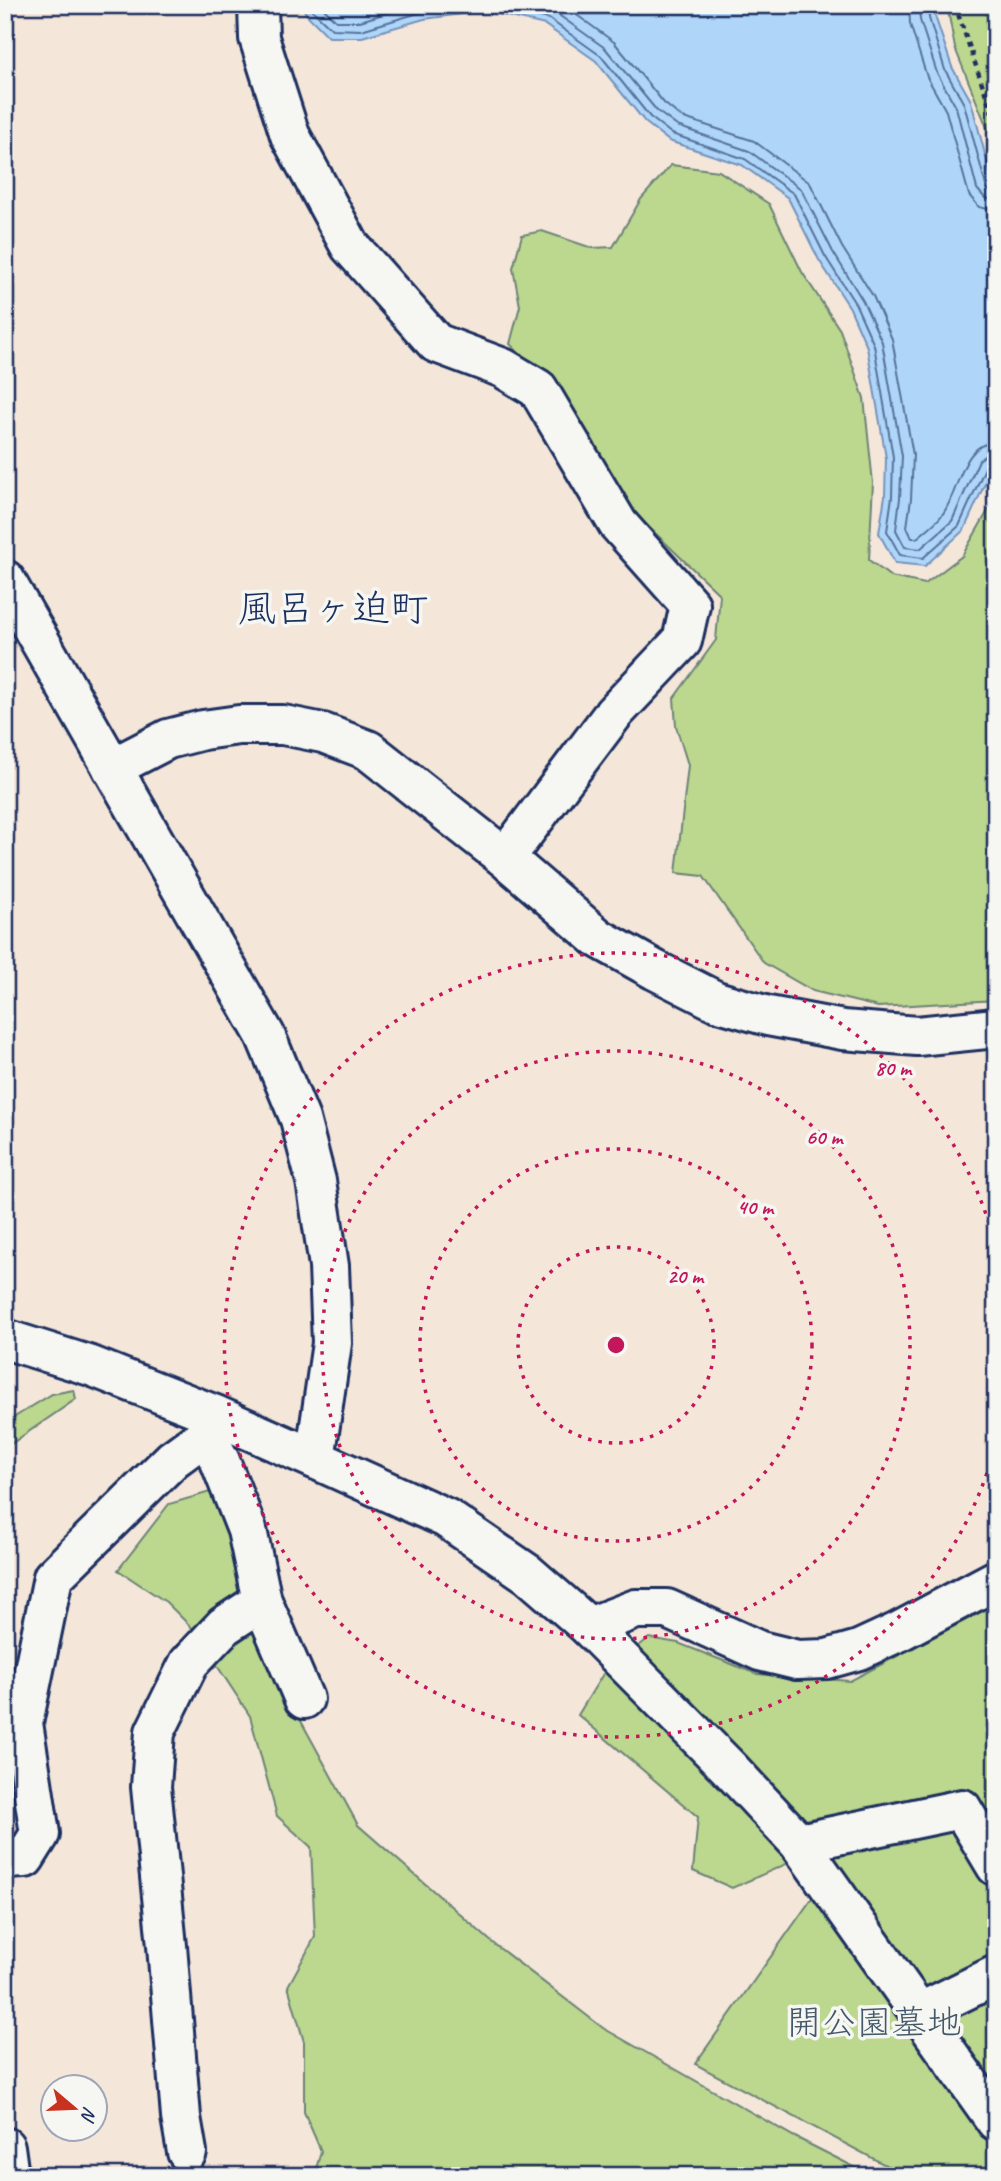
<svg xmlns="http://www.w3.org/2000/svg" width="1001" height="2181" viewBox="0 0 1001 2181" font-family="Caveat,'Klee One',sans-serif">
  <rect width="100%" height="100%" fill="#f5e6da"/>
  <filter id="ink" filterUnits="userSpaceOnUse"><feTurbulence type="fractalNoise" baseFrequency=".0143" numOctaves="2"/><feDisplacementMap in="SourceGraphic" scale="14" xChannelSelector="R" yChannelSelector="G"/><feConvolveMatrix kernelMatrix="1 2 1 2 8 2 1 2 1" color-interpolation-filters="sRGB"/></filter>
  <g filter="url(#ink)">
    <!-- green -->
    <g fill="#bcd78e" stroke="#6c8376" stroke-width="2">
      <polygon points="947,5 996,5 996,156 988,130 955,48"/>
      <polygon points="671,165 719,171 769,204 802,272 840,330 864,398 873,483 869,560 891,577 925,584 962,556 996,497 996,1000 878,1007 813,991 764,963 703,876 676,873 688,765 676,726 674,698 716,640 720,595 631,510 542,376 510,344 520,306 513,268 522,235 542,231 592,248 613,247 641,199"/>
      <polygon points="74,1390 76,1399 5,1448 5,1423 52,1394"/>
      <polygon points="234,1485 295,1710 358,1825 494,1944 603,2028 793,2136 872,2176 314,2176 321,2151 304,2112 304,2042 288,1986 315,1937 311,1847 277,1816 250,1716 193,1629 166,1602 118,1570 169,1504"/>
      <polygon points="996,1604 996,2176 906,2176 695,2064 815,1894 793,1861 732,1888 693,1871 698,1817 578,1715 603,1674 649,1638 678,1643 757,1674 850,1681"/>
    </g>
    <!-- water -->
    <polygon fill="#afd6f9" stroke="#7493bb" stroke-width="2" points="302,5 935,5 935,16 952,67 971,101 996,196 996,459 964,530 925,566 895,563 879,533 885,496 886,458 867,347 850,308 819,260 788,198 742,165 669,141 645,122 596,61 545,25 485,11 424,19 362,37 329,37 306,14"/>
    <g fill="none" stroke-linecap="round" stroke-linejoin="round">
      <!-- shore -->
      <g stroke="#56729c" stroke-width="2">
        <polyline points="310,5 312,10 332,29 361,30 422,12 476,5"/>
        <polyline points="320,5 336,21 360,21 414,5"/>
        <polyline points="491,5 549,19 601,56 650,117 672,134 745,159 794,194 825,256 856,305 874,345 893,457 892,497 887,531 900,555 923,558 959,526 986,466 990,462 996,461"/>
        <polyline points="529,5 553,11 605,48 657,111 677,126 749,151 801,189 833,252 863,301 882,342 902,456 900,498 896,530 905,547 920,549 952,521 979,460 987,454 996,452"/>
        <path d="M563 5 614 42 664 103 681 117 754 141 810 183 842 247 873 296 892 339 913 455 911 499 907 527 912 538H917C925 531 936 523 942 515 960 492 960 443 996 442"/>
        <polyline points="909,5 910,24 927,77 946,111 969,195 979,207 996,211"/>
        <polyline points="919,5 920,20 937,73 956,107 977,189 985,198 996,201"/>
        <polyline points="928,5 929,18 945,70 964,104 986,186 989,191 996,192"/>
      </g>
      <!-- minor casing -->
      <g stroke="#1b2f5e" stroke-width="44">
        <g id="minor">
          <polyline points="258,5 259,38 290,135 350,246 436,343 503,368 538,389 618,524 690,605 682,641 614,713 505,858"/>
          <polyline points="5,580 265,1035 300,1119 316,1181 329,1266 332,1343 315,1459"/>
          <polyline points="112,768 168,739 203,730 239,725 283,725 323,733 368,750 505,858 598,938 655,970 716,1001 768,1016 843,1030 917,1036 996,1028"/>
          <polyline points="5,1339 91,1366 215,1415 315,1459 446,1518 528,1574 589,1627 731,1770 799,1843 996,2121"/>
          <polyline points="206,1435 220,1461 247,1530 262,1601 304,1699"/>
          <polyline points="589,1627 636,1609 667,1609 760,1651 797,1660 827,1659 859,1650 898,1632 996,1580"/>
          <polyline points="799,1843 962,1809 996,1866"/>
          <polyline points="5,1859 25,1858 40,1834 23,1723 53,1577 173,1459 206,1435 215,1415"/>
          <polyline points="919,2013 996,1975"/>
          <polyline points="5,2147 9,2176"/>
          <polyline points="187,2152 181,2117 167,1946 151,1787 155,1732 189,1663 224,1626 262,1601"/>
        </g>
      </g>
      <!-- path -->
      <polyline stroke="#1b2f5e" stroke-width="4.5" stroke-dasharray="5 5" stroke-linecap="butt" points="955,5 996,124"/>
      <!-- minor -->
      <use href="#minor" stroke="#f6f6f2" stroke-width="38"/>
    </g>
  </g>
  <!-- distance rings -->
  <g fill="none" stroke="#c2185b" stroke-width="3.5" stroke-dasharray="3.5 7">
    <circle cx="616" cy="1345" r="98"/>
    <circle cx="616" cy="1345" r="196"/>
    <circle cx="616" cy="1345" r="294"/>
    <path d="M996 1443A392 392 0 1 1 996 1247"/>
  </g>
  <g text-anchor="middle" dominant-baseline="central" stroke-width="7" stroke-linejoin="round" paint-order="stroke">
    <!-- park labels -->
    <g font-size="35" fill="#43596a" stroke="#f6f6f2">
      <text x="874" y="2022">開公園墓地</text>
    </g>
    <!-- quarter labels -->
    <g font-size="38" fill="#1b2f5e" stroke="#f6f6f2">
      <text x="333" y="608">風呂ヶ迫町</text>
    </g>
  </g>
  <circle cx="616" cy="1345" r="10" fill="#c2185b" stroke="#f6f6f2" stroke-width="3.5"/>
  <g font-size="21" text-anchor="middle" font-weight="bold" fill="#c2185b" stroke="#f6f6f2" stroke-width="7" stroke-linejoin="round" paint-order="stroke">
    <text x="893" y="1075">80 m</text>
    <text x="824" y="1144">60 m</text>
    <text x="755" y="1214">40 m</text>
    <text x="685" y="1283">20 m</text>
  </g>
  <!-- margin -->
  <rect width="1001" height="2181" fill="none" stroke="#f6f6f2" stroke-width="28"/>
  <rect x="14" y="14" width="973" height="2153" fill="none" stroke="#1b2f5e" stroke-width="2.5" filter="url(#ink)"/>
  <!-- north arrow -->
  <g transform="translate(74 2108) rotate(109)"><circle r="33" fill="#f6f6f2" stroke="#9ea6b7" stroke-width="2"/>
  <path d="M0-5L12 26L0 18L-12 26Z" fill="#c8321e"/>
  <text y="-10" font-size="19" font-weight="bold" text-anchor="middle" fill="#1b2f5e">N</text>
  </g>
</svg>
